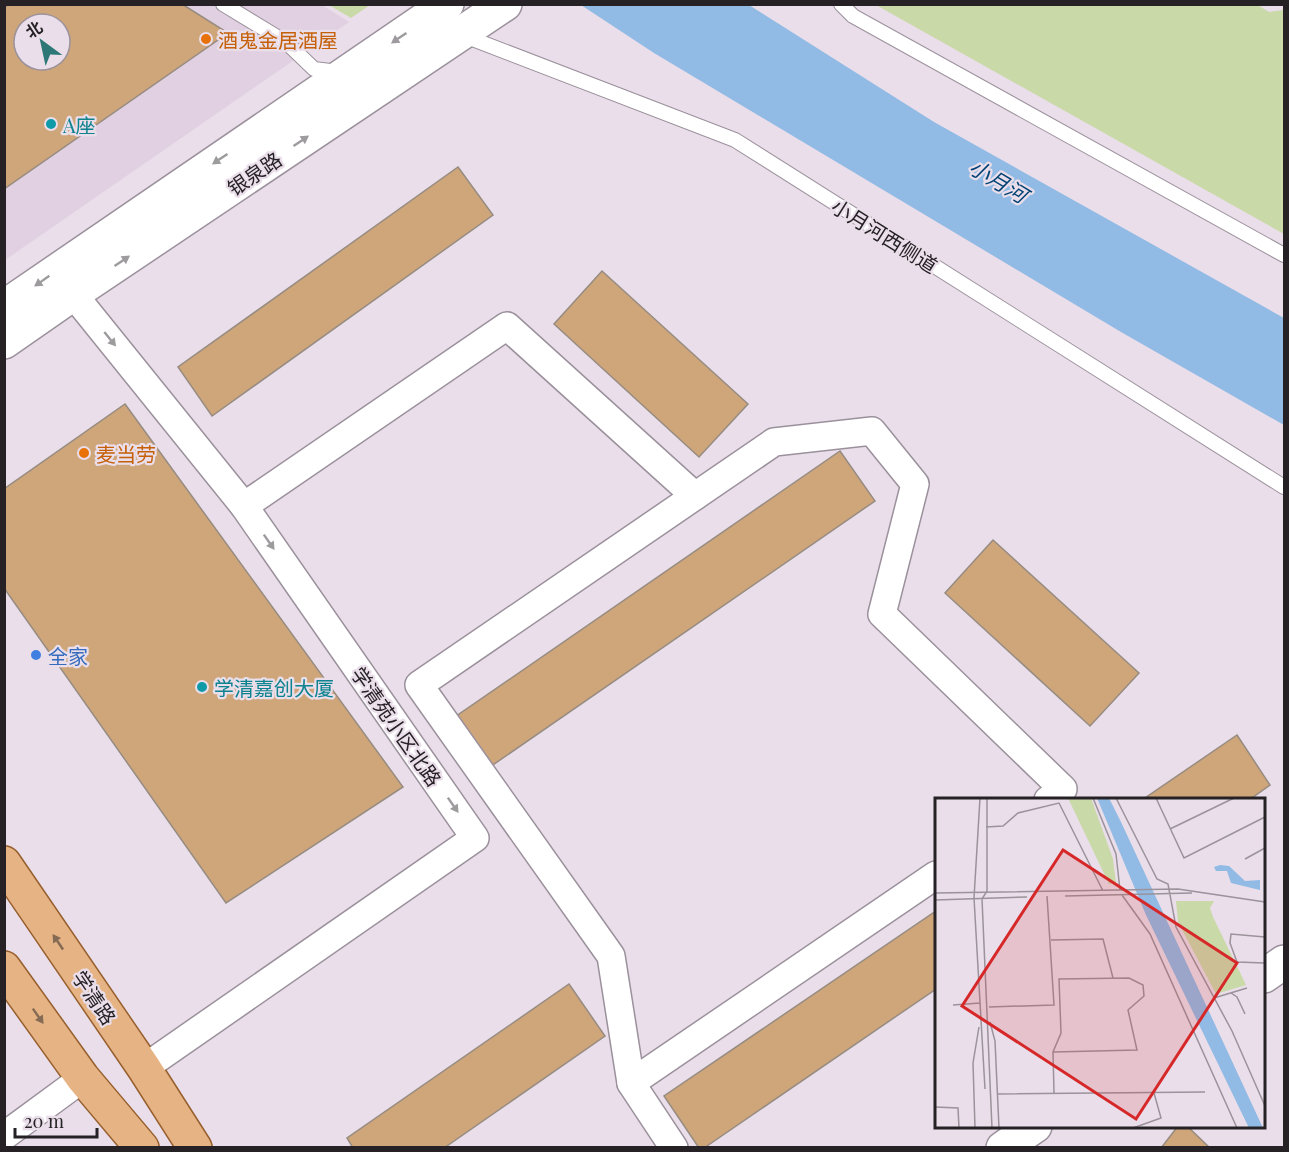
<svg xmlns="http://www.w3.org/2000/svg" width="1289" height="1152" viewBox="0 0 1289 1152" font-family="'Playfair Display','Noto Sans SC',serif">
  <rect width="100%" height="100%" fill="#e9dee9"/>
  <!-- built -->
  <path fill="#e0d0e1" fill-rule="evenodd" d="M5 5H322L349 22 5 260ZM24 24H60V60H24Z"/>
  <!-- green -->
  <g fill="#cad9a8">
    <polygon points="1256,4 1269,12 1284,10 1284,234 876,5"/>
    <polygon points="329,5 329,4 370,5 351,18"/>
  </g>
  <!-- water -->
  <polygon fill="#91bae5" points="581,5 749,5 934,122 1284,318 1284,425 1121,332 654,53"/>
  <!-- building -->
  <g fill="#cfa57a" stroke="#978c82" stroke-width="1.5" fill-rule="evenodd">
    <path d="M9 4H182L228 33 4 189V8ZM24 24H60V60H24Z"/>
    <polygon points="458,167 493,215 212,416 178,367"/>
    <polygon points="602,271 748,404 699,457 554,324"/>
    <polygon points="125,404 403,787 226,903 4,588 4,489"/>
    <polygon points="840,451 875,501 487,769 452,719"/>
    <polygon points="993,540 1139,673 1090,726 945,593"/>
    <polygon points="1237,735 1270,785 1249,800 1142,800"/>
    <polygon points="936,911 936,989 704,1148 699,1148 664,1096"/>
    <polygon points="569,984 605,1036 444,1148 353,1148 347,1138"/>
    <polygon points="1178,1126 1187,1126 1210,1148 1161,1148"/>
  </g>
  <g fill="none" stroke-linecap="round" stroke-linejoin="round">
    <!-- lane casing -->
    <g stroke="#9b919c" stroke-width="16">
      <g id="lane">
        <polyline points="223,4 287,43 314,69 338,72"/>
        <polyline points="841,4 853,16 1284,255"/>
        <polyline points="462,35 735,140 1284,487"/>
      </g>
    </g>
    <!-- street casing -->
    <g stroke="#9b919c" stroke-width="30">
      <g id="street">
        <polyline points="73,294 244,506 475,838 144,1068"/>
        <polyline points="244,506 507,326 695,496"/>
        <polyline points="631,1083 936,875"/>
        <polyline points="4,1136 83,1078"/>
        <polyline points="674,1148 631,1083 611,956 419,685 774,442 872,431 915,484 882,614 1063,789 1048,800"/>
      </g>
    </g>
    <!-- secondary casing -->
    <g stroke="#9b919c" stroke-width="36">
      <g id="secondary">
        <polyline points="4,307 447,4"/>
        <polyline points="4,342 73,294 505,4"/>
        <polyline points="1264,976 1284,962"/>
        <polyline points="1003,1148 1035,1126"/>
      </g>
    </g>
    <!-- primary casing -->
    <g stroke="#975f2d" stroke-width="36">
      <g id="primary">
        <polyline points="4,863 144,1068 195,1148"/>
        <polyline points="4,968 83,1078 142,1148"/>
      </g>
    </g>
    <!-- lane -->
    <use href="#lane" stroke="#fff" stroke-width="14"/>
    <!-- street -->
    <use href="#street" stroke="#fff" stroke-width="27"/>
    <!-- secondary -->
    <use href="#secondary" stroke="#fff" stroke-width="33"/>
    <!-- primary -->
    <use href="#primary" stroke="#e5b384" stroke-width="33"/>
  </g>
  <!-- one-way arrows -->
  <defs><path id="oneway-solid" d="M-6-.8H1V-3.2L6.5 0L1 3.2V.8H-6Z" transform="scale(1.5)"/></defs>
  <g fill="#9d9b9d">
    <use href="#oneway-solid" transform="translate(399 38) rotate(146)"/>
    <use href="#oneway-solid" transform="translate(301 141) rotate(-34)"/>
    <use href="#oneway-solid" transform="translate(220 159) rotate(146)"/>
    <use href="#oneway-solid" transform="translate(122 261) rotate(-34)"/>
    <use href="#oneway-solid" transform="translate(42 281) rotate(145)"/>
    <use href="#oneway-solid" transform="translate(110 339) rotate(51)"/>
    <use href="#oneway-solid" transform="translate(269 542) rotate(55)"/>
    <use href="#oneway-solid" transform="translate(453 805) rotate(55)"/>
  </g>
  <g fill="#856a54">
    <use href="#oneway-solid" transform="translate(58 942) rotate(-124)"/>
    <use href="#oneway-solid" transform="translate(38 1016) rotate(55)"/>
  </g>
  <!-- markers -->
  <g fill="#e8710a" stroke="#e9dee9" stroke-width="2">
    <circle cx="206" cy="39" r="6"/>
    <circle cx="84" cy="453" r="6"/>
  </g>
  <g fill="#0f9aa8" stroke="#e9dee9" stroke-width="2">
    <circle cx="51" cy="124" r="6"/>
    <circle cx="202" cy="687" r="6"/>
  </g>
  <circle fill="#3f7fe0" stroke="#e9dee9" stroke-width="2" cx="36" cy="655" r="6"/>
  <g text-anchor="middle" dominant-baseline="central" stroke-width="4.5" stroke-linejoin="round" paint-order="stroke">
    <!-- food labels -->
    <g font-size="20" fill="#c56008" stroke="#e9dee9" text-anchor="start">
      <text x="218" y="39">酒鬼金居酒屋</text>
      <text x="96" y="453">麦当劳</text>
    </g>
    <!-- culture labels -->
    <g font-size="20" fill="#0d838f" stroke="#e9dee9" text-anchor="start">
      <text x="63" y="124">A座</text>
      <text x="214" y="687">学清嘉创大厦</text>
    </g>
    <!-- street labels -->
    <g font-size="20" fill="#252125" stroke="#e9dee9">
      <text transform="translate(254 173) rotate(-34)">银泉路</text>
      <text transform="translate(885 235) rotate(32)">小月河西侧道</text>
      <text transform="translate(397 726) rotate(55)">学清苑小区北路</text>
      <text transform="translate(95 997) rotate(56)">学清路</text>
    </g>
    <!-- shop labels -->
    <g font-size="20" fill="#366cbe" stroke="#e9dee9" text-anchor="start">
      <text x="48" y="655">全家</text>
    </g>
    <!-- water labels -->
    <g font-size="21" font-style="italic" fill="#004276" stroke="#e9dee9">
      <text transform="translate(999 180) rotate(31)">小月河</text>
    </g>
  </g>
  <!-- overview -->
  <g transform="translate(935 798)">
    <rect width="330" height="330" fill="#e9dee9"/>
    <path d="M133 0H156L178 61 181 85 174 86ZM241 103H279L275 110 278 119 311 187 281 196 243 124Z" fill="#cad9a8"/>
    <path d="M162 0H174L186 24 328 330H314L211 117ZM285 67 294 68 310 83 325 82V92L296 85 292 73H281L279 69Z" fill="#91bae5"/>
    <path fill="none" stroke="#9b929b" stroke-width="1.5" d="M45 0 39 100 50 291M52 0V93L47 101 57 330M158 0 181 56 185 92M181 0 222 81 233 86 241 129 297 233 330 308M221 0 249 60 330 19M51 29 68 28 83 15 124 5 168 93M235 31 299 0M310 61 330 50M0 95 243 91 330 104M187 97 215 136 302 330M130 98 257 95M0 102 92 99M330 139 296 136 295 145 302 164 330 165M116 142 168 141 178 180M296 195 302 199 310 216M279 200 312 190M18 207 45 205M54 209 119 207 112 98M55 224 60 243 64 330M118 254 202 252 193 212 209 198 208 187 194 180 124 181 126 235 118 254 119 295M62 296 270 294M0 309 23 310 24 330M40 330 38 265 44 229M198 330 226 320 219 295"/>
    <path fill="#d62828" fill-opacity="0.15" stroke="#d62828" stroke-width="3" d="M128 52 302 165 201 321 27 208Z"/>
    <rect width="330" height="330" fill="none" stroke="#252125" stroke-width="3"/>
  </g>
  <!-- border -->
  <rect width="1289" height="1152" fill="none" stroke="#252125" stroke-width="12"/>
  <!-- north arrow -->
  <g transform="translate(42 42) rotate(327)"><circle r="28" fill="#e9dee9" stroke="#9b929b" stroke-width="1.5"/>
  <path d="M0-4.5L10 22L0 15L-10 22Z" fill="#2d7777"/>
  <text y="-9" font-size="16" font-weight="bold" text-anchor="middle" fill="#252125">北</text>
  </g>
  <!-- scale -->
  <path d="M15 1128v9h82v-9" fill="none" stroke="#252125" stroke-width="3"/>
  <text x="24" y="1128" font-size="18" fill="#252125" stroke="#e9dee9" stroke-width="4.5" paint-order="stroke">20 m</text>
</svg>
